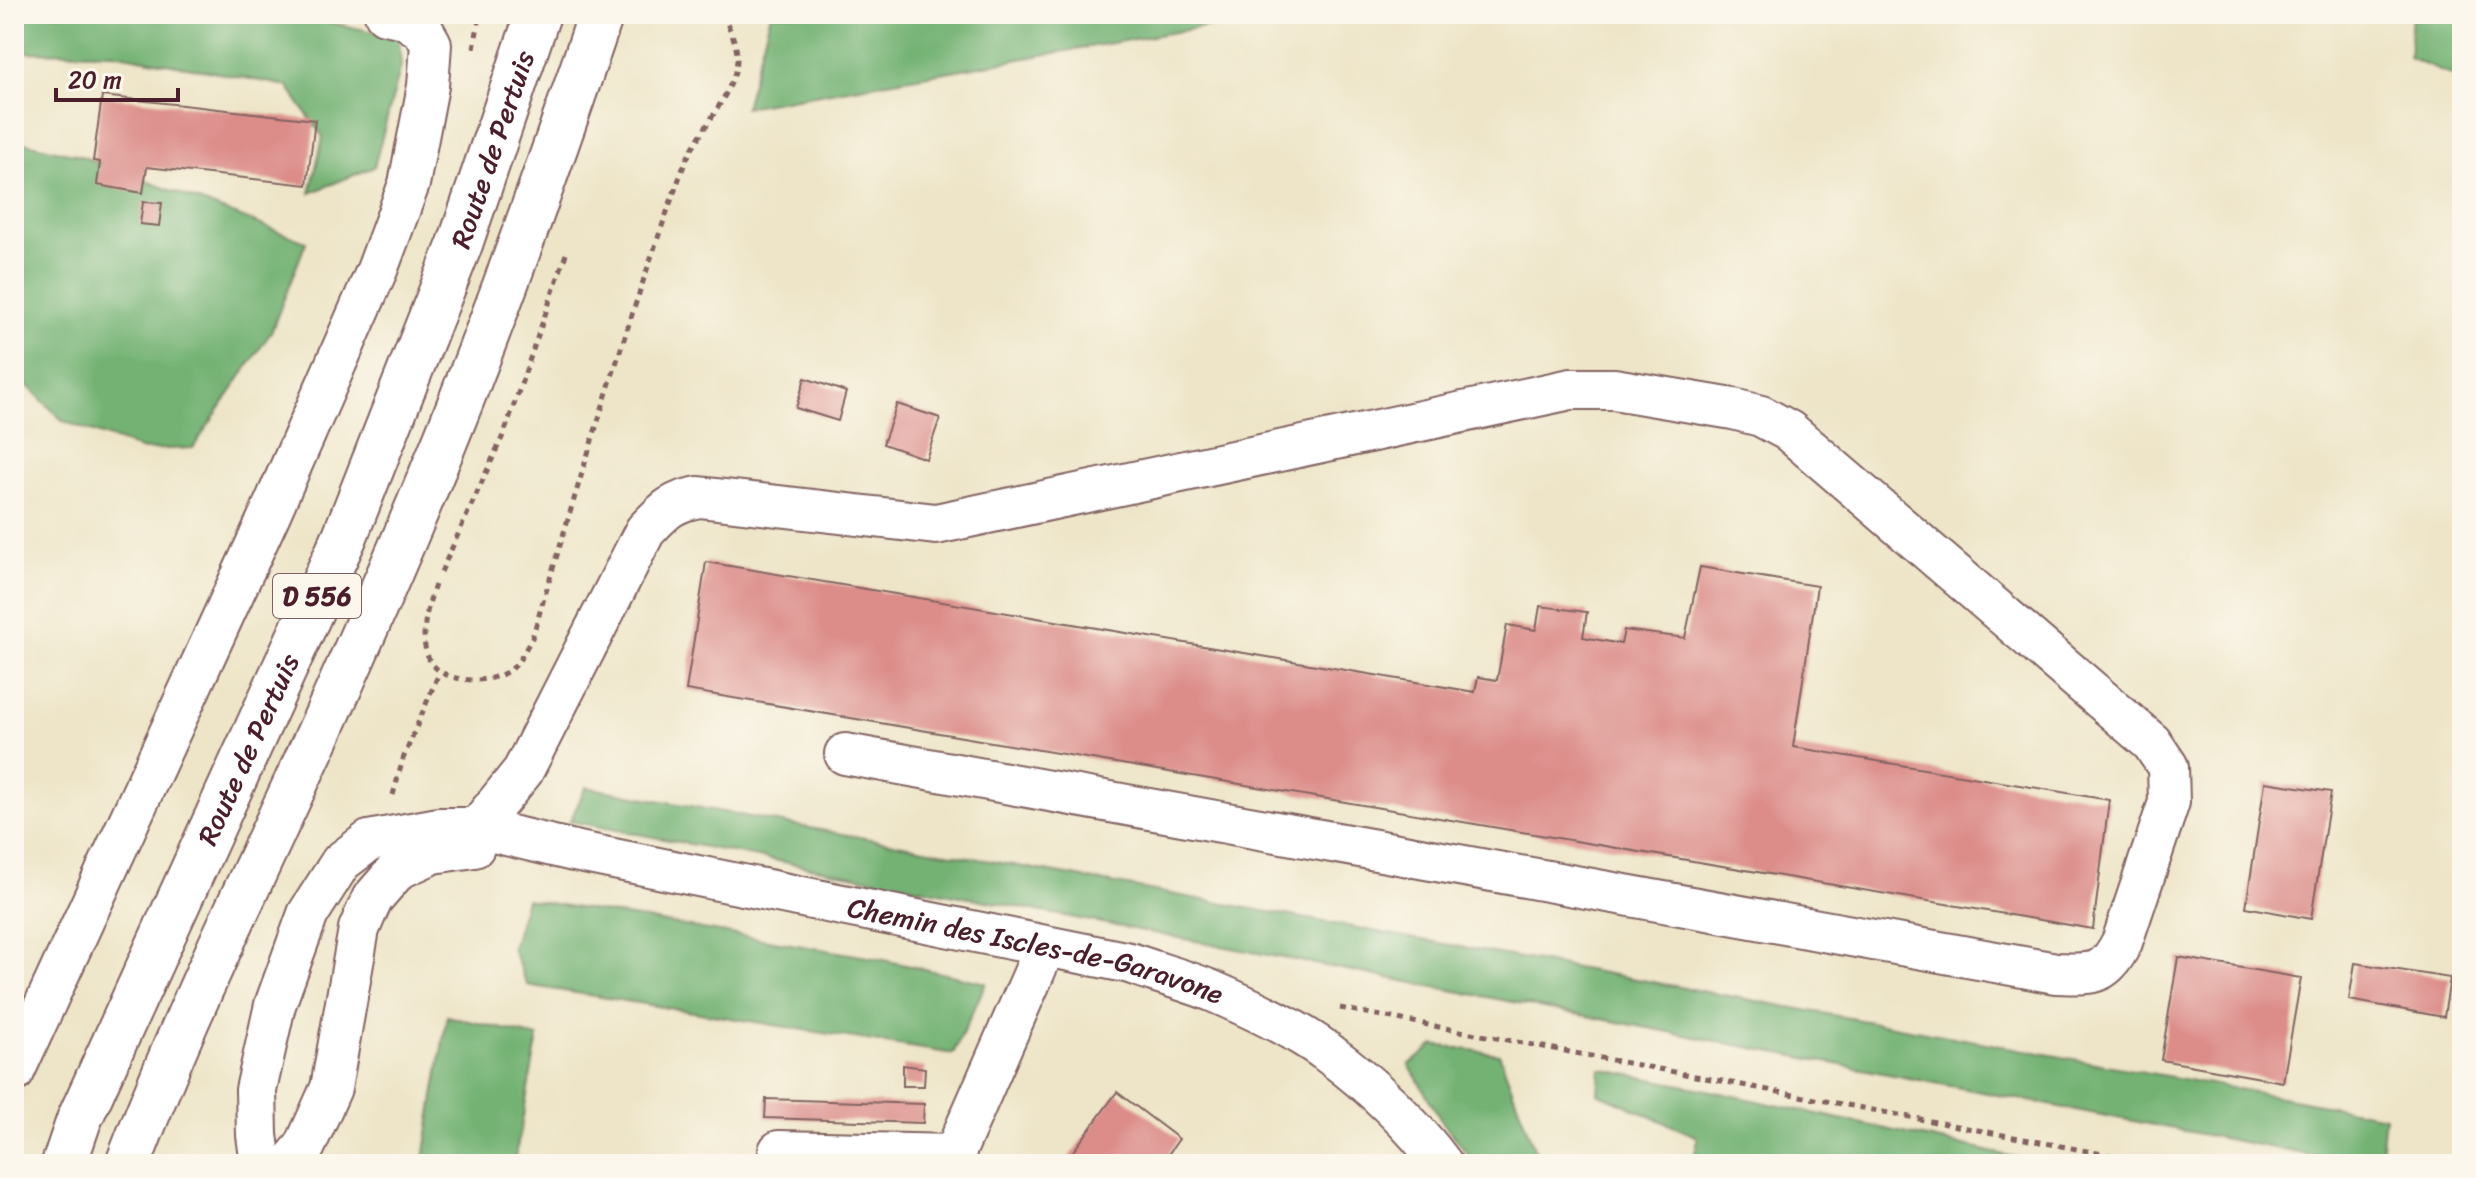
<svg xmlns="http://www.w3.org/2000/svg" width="2476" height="1178" viewBox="0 0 2476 1178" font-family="Sriracha,sans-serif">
  <rect width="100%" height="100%" fill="#fbf7ec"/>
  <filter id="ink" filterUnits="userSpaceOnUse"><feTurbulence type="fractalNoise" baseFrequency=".0125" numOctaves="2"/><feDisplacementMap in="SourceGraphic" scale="16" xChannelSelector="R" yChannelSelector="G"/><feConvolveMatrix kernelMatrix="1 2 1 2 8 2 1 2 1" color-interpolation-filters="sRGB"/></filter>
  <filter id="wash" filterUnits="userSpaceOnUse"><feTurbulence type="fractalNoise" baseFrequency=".006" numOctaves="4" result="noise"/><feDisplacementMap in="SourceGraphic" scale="32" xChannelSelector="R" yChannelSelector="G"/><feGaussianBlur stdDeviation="1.8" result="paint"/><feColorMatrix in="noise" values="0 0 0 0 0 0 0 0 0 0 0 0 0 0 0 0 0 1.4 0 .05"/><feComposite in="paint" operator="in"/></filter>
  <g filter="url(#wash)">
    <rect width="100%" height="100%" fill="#eee5c8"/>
    <!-- forest -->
    <g fill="#73b273" stroke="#5e684f" stroke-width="2">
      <polygon points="14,14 290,14 399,37 401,66 374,167 310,193 323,137 287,86 113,53 14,52"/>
      <polygon points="771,14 1278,14 745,107"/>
      <polygon points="2412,14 2462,14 2462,80 2409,58"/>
      <polygon points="14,140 81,156 306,242 271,332 193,448 143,450 63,421 14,372"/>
      <polygon points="586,787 2385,1116 2380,1164 2357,1164 570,821"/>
      <polygon points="526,899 879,959 986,983 953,1054 527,985 512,948"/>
      <polygon points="447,1016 538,1037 514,1164 423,1164"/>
      <polygon points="1434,1045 1499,1054 1534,1148 1546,1164 1476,1164 1443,1123 1409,1065"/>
      <polygon points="1600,1069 1712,1091 2046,1164 1693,1164 1698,1137 1598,1093"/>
    </g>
    <g id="blocks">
      <!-- building -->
      <g fill="#dc8c89">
        <polygon points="102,96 315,120 307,185 147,167 143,193 97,185 100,162 93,161"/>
        <polygon points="143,202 162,203 159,226 140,224"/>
        <polygon points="805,378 846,392 838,421 796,408"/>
        <polygon points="897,404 940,418 926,459 883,444"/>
        <polygon points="706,562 1475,692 1478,677 1497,680 1507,625 1536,630 1540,606 1587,612 1583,637 1621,644 1624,630 1685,638 1700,567 1817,586 1793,747 2109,800 2093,929 686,690"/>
        <polygon points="2265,782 2331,792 2311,919 2246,907"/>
        <polygon points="2178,957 2301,978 2283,1082 2161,1060"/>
        <polygon points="2355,963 2450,978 2444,1017 2349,1000"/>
        <polygon points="903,1065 925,1068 924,1086 903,1086"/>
        <polygon points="1117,1092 1179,1139 1162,1163 1157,1159 1153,1164 1097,1164 1093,1161 1091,1164 1064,1164"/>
        <polygon points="766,1099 924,1104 923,1123 765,1118"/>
      </g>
    </g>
  </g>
  <g filter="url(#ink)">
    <use href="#blocks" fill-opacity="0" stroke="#836462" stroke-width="2"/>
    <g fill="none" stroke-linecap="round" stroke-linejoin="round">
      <!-- minor casing -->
      <g stroke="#836462" stroke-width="44">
        <g id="minor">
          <path d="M477 828 523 771 645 531C664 511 671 502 699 497L936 524 1571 389H1614L1733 409 1761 416 1789 431 2152 743 2168 767 2169 802 2122 942C2104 977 2093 974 2056 973L845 754"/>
          <polyline points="14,1072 270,514 377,270 409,184 428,86 431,44 423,30 404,18 385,14"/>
          <polyline points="779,1151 954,1155"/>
          <path id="s1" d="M261 1164 257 1135 256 1090 275 1005 308 914 341 862 369 841 439 828H477L574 851 1130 963C1157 973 1185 980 1212 991 1249 1007 1295 1028 1327 1052 1369 1083 1411 1122 1442 1164"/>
          <polyline points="290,1164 305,1146 331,1088 359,929 372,899 398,869 433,853 474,847"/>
          <polyline points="950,1164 1045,948"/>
        </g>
      </g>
      <!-- major casing -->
      <g stroke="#836462" stroke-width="48">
        <g id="major">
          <path id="s2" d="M64 1164 79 1120 345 536 460 244 538 14"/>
          <path d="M128 1164C177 1035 236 912 294 787 333 704 370 619 406 535 479 365 542 189 601 14"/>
        </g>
      </g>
      <!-- path -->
      <g stroke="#836462" stroke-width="5" stroke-dasharray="6 6" stroke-linecap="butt">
        <polyline points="474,48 480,14"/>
        <polyline points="441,572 505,431 566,254"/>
        <path d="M435 585C419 630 412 680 476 680 490 680 506 675 516 665 522 657 527 646 532 638 580 480 626 322 683 168 695 135 735 94 737 60 738 45 729 26 722 14"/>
        <polyline points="393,795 403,759 439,673"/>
        <polyline points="1340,1008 2155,1164"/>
      </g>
      <!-- minor -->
      <use href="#minor" stroke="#fff" stroke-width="40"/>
      <!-- major -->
      <use href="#major" stroke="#fff" stroke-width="44"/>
    </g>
  </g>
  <g text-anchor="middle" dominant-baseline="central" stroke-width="6" stroke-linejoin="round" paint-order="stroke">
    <!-- shield labels -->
    <rect fill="#fbf7ec" stroke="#7f6065" stroke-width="2" x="273" y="574" width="88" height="44" rx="6"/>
    <g font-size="26" font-weight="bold" fill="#4a1f2b">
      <text x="317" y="596">D 556</text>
    </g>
    <!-- street labels -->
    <g font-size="28" fill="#4a1f2b" stroke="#fbf7ec">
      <text stroke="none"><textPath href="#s2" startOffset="1102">Route de Pertuis</textPath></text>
      <text stroke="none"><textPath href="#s2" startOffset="454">Route de Pertuis</textPath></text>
      <text stroke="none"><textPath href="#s1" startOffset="1036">Chemin des Iscles-de-Garavone</textPath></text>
    </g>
  </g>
  <!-- margin -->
  <rect width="2476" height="1178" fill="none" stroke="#fbf7ec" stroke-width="48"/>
  <!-- scale -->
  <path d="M56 88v12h122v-12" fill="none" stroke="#4a1f2b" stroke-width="4"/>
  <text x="68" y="88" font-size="24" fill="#4a1f2b" stroke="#fbf7ec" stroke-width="6" paint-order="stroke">20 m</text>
</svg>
